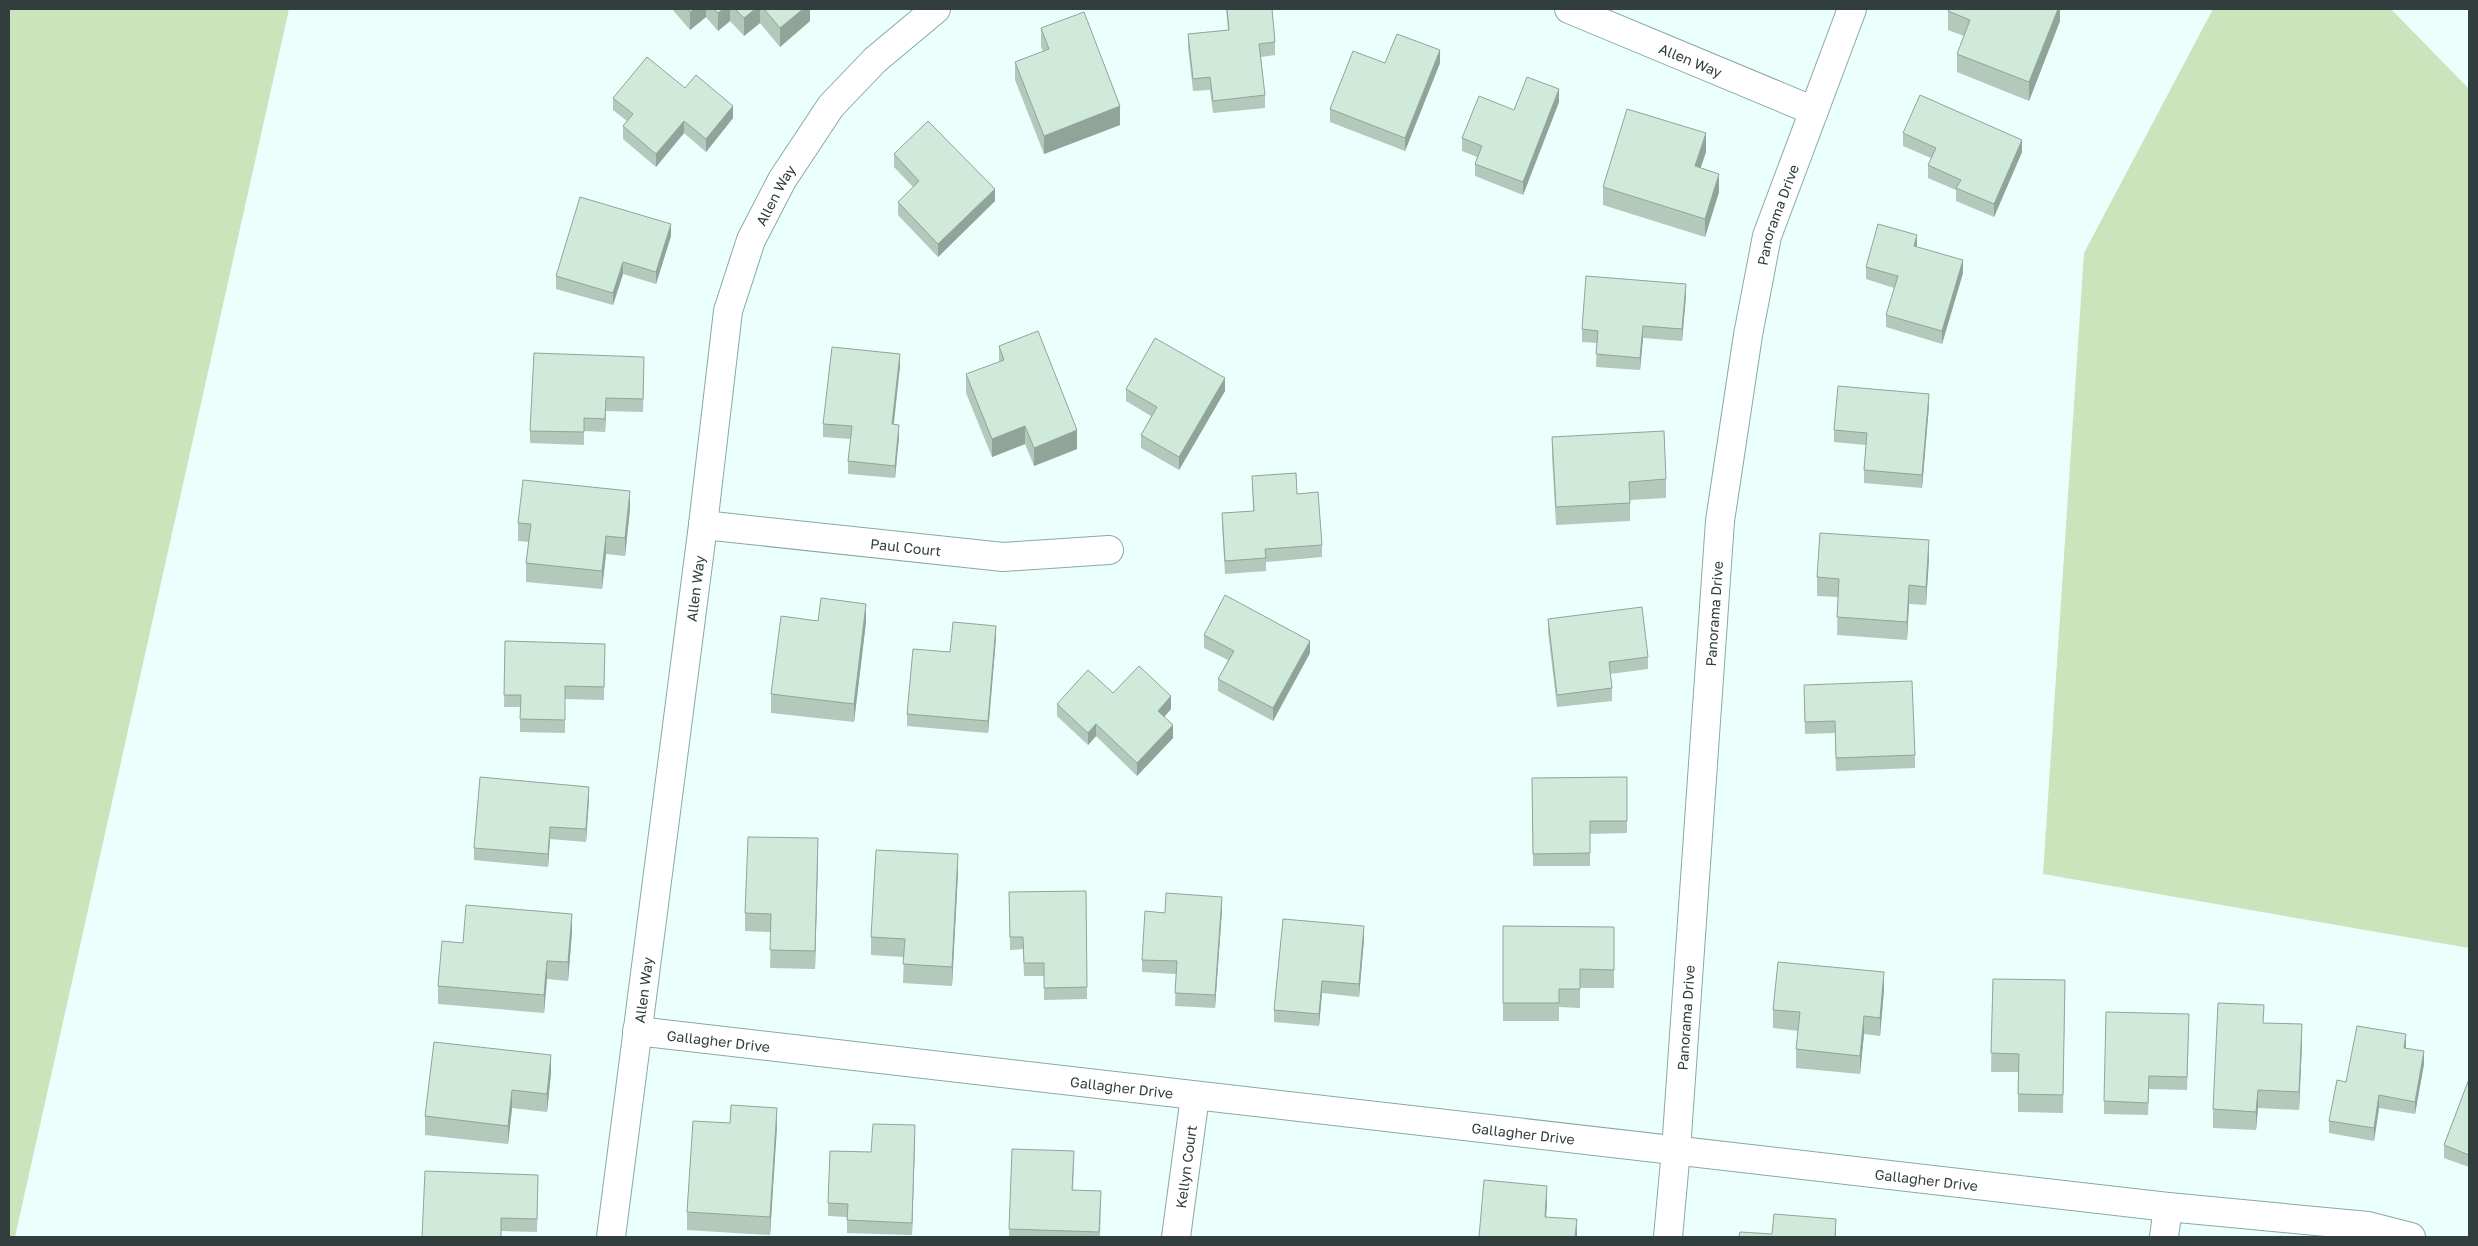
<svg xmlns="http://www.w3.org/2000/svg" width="2478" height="1246" viewBox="0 0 2478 1246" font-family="'Golos Text',sans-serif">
  <rect width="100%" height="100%" fill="#ebfffc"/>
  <!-- green -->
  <g fill="#cbe4bc">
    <polygon points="9,9 289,9 15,1237 9,1237"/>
    <polygon points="2213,9 2391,9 2469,89 2469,948 2043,874 2084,253"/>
  </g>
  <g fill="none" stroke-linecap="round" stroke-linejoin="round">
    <!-- minor casing -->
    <g stroke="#89a9a5" stroke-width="30">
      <g id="minor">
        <path id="s1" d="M1569 9 1814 111"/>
        <path id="s2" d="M703 525 1003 557 1109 550"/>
        <path id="s3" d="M637 1031 2168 1207 2368 1226 2411 1237"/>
        <path id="s4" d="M611 1237 703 525 728 311 751 240 782 180 831 106 875 60 936 9"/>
        <path id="s5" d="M1176 1237 1195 1096"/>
        <polyline points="2164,1237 2168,1207"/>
      </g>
    </g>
    <!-- tertiary casing -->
    <g stroke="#89a9a5" stroke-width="30">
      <g id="tertiary">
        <path id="s6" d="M1668 1237 1676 1150 1720 521 1748 335 1767 236 1852 9"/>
      </g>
    </g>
    <!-- minor -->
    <use href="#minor" stroke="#fff" stroke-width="28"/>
    <!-- tertiary -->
    <use href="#tertiary" stroke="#fff" stroke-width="28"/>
  </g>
  <!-- wall -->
  <g fill="#b2c9bb">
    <polygon points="672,9 810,9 810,21 780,47 760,23 744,36 730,21 718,31 706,17 690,30"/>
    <polygon points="1226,9 1272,9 1275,42 1275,55 1261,57 1265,95 1265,108 1213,113 1210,90 1193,91 1188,47 1188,34 1228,30"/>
    <polygon points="2060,9 2060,21 2029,101 1957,72 1957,54 1964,36 1948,30 1948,11"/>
    <polygon points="1041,28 1120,125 1044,154 1015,80 1015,62 1043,51 1041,47"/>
    <polygon points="1440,63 1405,151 1330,122 1330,109"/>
    <polygon points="685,88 733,118 706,152 684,133 656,167 623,139 623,126 627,121 613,110 613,98"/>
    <polygon points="1559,102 1523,195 1475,176 1475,164 1477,157 1462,151 1462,138"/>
    <polygon points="1903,133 2022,152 1994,217 1956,201 1956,190 1928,178 1928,165 1931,158 1903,146"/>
    <polygon points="1706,152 1700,168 1719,192 1705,237 1603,205 1603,187"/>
    <polygon points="894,154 995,201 938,257 898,215 898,202 913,187 894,167"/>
    <polygon points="671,236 656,284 623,274 613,305 556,289 556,276"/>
    <polygon points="1917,247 1963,273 1942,344 1886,327 1886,315 1894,288 1866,279 1866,267"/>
    <polygon points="1686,296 1682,341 1643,338 1640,370 1596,367 1597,343 1582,342 1582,329"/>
    <polygon points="999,346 1077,449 1034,466 1025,444 992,457 966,393 966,374 999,362"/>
    <polygon points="900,366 894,424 899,437 895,478 848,474 848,461 851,439 823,437 823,424"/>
    <polygon points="644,370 643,412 606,411 605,432 584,431 584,445 530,443 530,431"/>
    <polygon points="1126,389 1225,391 1179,470 1141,448 1141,435 1151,416 1126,401"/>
    <polygon points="1929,406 1922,488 1864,483 1864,470 1866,445 1834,442 1834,430"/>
    <polygon points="1552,437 1666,479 1666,498 1630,500 1630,521 1556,525 1552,455"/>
    <polygon points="1252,476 1297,494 1322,545 1322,557 1266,562 1266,571 1225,574 1222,526 1222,513 1253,511"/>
    <polygon points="630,509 625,556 606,554 602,589 526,582 526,563 529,542 518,541 518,523"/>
    <polygon points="1929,558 1926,605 1909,604 1907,640 1837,635 1838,597 1817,596 1817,577"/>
    <polygon points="1548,619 1648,657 1648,669 1610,674 1612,688 1612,701 1557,707 1548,632"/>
    <polygon points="818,621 866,622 854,722 771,713 771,694"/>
    <polygon points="1204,635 1310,653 1273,721 1218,691 1218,679 1228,660 1204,648"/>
    <polygon points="996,638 988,733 907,726 907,714 950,652"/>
    <polygon points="505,641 605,644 604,700 565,699 565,733 520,732 520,707 504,707"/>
    <polygon points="1804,685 1915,755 1915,768 1836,771 1835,733 1805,734"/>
    <polygon points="1113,693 1171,709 1164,717 1173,738 1137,776 1096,736 1088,745 1057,716 1057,704"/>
    <polygon points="1627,777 1627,833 1590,834 1590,866 1533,866 1532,778"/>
    <polygon points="589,799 586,842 550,839 548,867 474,860 474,848"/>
    <polygon points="818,856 815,969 770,968 771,932 745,931 745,913"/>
    <polygon points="958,873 952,986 903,983 904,957 871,955 871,937"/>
    <polygon points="1086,891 1087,999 1044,1000 1044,976 1024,976 1023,949 1010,950 1009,892"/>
    <polygon points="1222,910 1215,1008 1175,1006 1176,974 1142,972 1142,960 1165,913"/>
    <polygon points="1503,926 1614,927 1614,988 1580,988 1580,1008 1559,1007 1559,1021 1503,1021"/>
    <polygon points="572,932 568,981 547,979 544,1013 438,1004 438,986 463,943"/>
    <polygon points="1364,939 1359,997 1322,993 1319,1026 1274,1022 1274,1010"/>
    <polygon points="1993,979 2065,980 2063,1113 2018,1112 2018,1072 1991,1072"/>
    <polygon points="1884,990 1880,1036 1864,1034 1860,1074 1796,1068 1796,1049 1798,1031 1773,1028 1773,1010"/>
    <polygon points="2264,1023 2302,1043 2299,1110 2258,1108 2256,1130 2213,1128 2213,1109"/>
    <polygon points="2189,1026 2187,1090 2149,1089 2148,1115 2104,1114 2104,1101"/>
    <polygon points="2406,1048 2424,1064 2415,1114 2379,1108 2374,1141 2329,1133 2329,1121 2346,1082"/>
    <polygon points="551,1073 547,1112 512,1108 508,1144 425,1135 425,1116"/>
    <polygon points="2469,1079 2469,1167 2444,1158 2444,1145"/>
    <polygon points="777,1126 770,1235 687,1230 687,1212"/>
    <polygon points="915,1138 912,1235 847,1233 847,1217 828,1216 828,1203 871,1152"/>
    <polygon points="1074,1164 1073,1191 1101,1204 1100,1237 1009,1237 1009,1229"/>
    <polygon points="538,1187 537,1232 501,1231 422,1237"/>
  </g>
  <!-- shaded-wall -->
  <g fill="#91a499">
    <polygon points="694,9 706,9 706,17 690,30 690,12"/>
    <polygon points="723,9 730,9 730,21 718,31 718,13"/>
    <polygon points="755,9 760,9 760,23 744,36 744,18"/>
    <polygon points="803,9 810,9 810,21 780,47 780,28"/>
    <polygon points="2058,9 2060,9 2060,21 2029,101 2029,82"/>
    <polygon points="1440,50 1440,63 1405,151 1405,138"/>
    <polygon points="1559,89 1559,102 1523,195 1523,182"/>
    <polygon points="733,106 733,118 706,152 706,139"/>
    <polygon points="1120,106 1120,125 1044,154 1044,136"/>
    <polygon points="684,121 684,133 656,167 656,154"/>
    <polygon points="1706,133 1706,152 1695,185 1695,166"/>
    <polygon points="2022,140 2022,152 1994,217 1994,204"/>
    <polygon points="1719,174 1719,192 1705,237 1705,219"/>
    <polygon points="995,189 995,201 938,257 938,244"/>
    <polygon points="671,224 671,236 656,284 656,272"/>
    <polygon points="1917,235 1917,248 1914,246"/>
    <polygon points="1963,260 1963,273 1942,344 1942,331"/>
    <polygon points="623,262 623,274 613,305 613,293"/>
    <polygon points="1686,284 1686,296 1682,341 1682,329"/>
    <polygon points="1643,326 1643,338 1640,370 1640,358"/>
    <polygon points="900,354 900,366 892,437 892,424"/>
    <polygon points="1225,378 1225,391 1179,470 1179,457"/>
    <polygon points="1929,394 1929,406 1922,488 1922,475"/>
    <polygon points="606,398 606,411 605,432 605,419"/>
    <polygon points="899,425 899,437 895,478 895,466"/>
    <polygon points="1025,426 1025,444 992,457 992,439"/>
    <polygon points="1077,430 1077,449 1034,466 1034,448"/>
    <polygon points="630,491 630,509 625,556 625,538"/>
    <polygon points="606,536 606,554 602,589 602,571"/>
    <polygon points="1929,540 1929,558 1926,605 1926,587"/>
    <polygon points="1909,585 1909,604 1907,640 1907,622"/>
    <polygon points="866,604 866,622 854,722 854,704"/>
    <polygon points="996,626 996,638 988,733 988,721"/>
    <polygon points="1310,641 1310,653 1273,721 1273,708"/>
    <polygon points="1171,696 1171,709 1158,724 1158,711"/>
    <polygon points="1096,724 1096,736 1088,745 1088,733"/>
    <polygon points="1173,725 1173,738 1137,776 1137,763"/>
    <polygon points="589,787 589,799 586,842 586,829"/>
    <polygon points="550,827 550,839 548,867 548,854"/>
    <polygon points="818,838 818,856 815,969 815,951"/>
    <polygon points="958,854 958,873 952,986 952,967"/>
    <polygon points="1222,897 1222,910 1215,1008 1215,995"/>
    <polygon points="572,914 572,932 568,981 568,962"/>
    <polygon points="1364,926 1364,939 1359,997 1359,984"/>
    <polygon points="547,961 547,979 544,1013 544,995"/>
    <polygon points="1884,972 1884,990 1880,1036 1880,1018"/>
    <polygon points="1322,981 1322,993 1319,1026 1319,1014"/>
    <polygon points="1864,1016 1864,1034 1860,1074 1860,1056"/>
    <polygon points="2302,1024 2302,1043 2299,1110 2299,1092"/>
    <polygon points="2406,1034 2406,1047 2404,1060 2404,1048"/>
    <polygon points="2424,1051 2424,1064 2415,1114 2415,1102"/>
    <polygon points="551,1055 551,1073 547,1112 547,1094"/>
    <polygon points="512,1090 512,1108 508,1144 508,1126"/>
    <polygon points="2258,1090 2258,1108 2256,1130 2256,1112"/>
    <polygon points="2379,1095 2379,1108 2374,1141 2374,1128"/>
    <polygon points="777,1108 777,1126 770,1235 770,1217"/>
    <polygon points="915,1125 915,1138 912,1235 912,1223"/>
    <polygon points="1547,1186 1547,1204 1545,1235 1545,1217"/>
    <polygon points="1577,1219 1577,1237 1575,1237"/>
    <polygon points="1836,1219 1836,1237 1835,1237"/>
  </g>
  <!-- building -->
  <g fill="#cfeada" stroke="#91a499">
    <polygon points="687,9 694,9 690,12"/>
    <polygon points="714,9 723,9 718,13"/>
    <polygon points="735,9 755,9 744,18"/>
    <polygon points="764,9 803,9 780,28"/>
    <polygon points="1227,9 1272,9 1275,42 1259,44 1265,95 1213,101 1210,77 1193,79 1188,34 1229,30"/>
    <polygon points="1949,9 2058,9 2029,82 1957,54 1970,20 1948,11"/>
    <polygon points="1084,12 1120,106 1044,136 1015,62 1049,49 1041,28"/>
    <polygon points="1397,34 1440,50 1405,138 1330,109 1353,51 1385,63"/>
    <polygon points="647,57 685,88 696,75 733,106 706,139 684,121 656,154 623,126 633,114 613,98"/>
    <polygon points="1527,77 1559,89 1523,182 1475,164 1482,146 1462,138 1479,96 1514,110"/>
    <polygon points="1920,95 2022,140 1994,204 1956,188 1961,180 1928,165 1936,148 1903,133"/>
    <polygon points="1627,109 1706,133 1695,166 1719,174 1705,219 1603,187"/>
    <polygon points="928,121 995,189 938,244 898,202 919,181 894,154"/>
    <polygon points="580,197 671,224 656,272 623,262 613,293 556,276"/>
    <polygon points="1878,224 1917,235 1914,246 1963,260 1942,331 1886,315 1898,276 1866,267"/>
    <polygon points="1586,276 1686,284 1682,329 1643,326 1640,358 1596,354 1598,331 1582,329"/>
    <polygon points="1038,331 1077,430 1034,448 1025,426 992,439 966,374 1004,360 999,346"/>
    <polygon points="1155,338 1225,378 1179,457 1141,435 1157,407 1126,389"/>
    <polygon points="832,347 900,354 892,424 899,425 895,466 848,461 852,426 823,424"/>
    <polygon points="534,353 644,357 643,399 606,398 605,419 584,418 584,432 530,431"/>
    <polygon points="1838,386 1929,394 1922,475 1864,470 1867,433 1834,430"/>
    <polygon points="1664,431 1666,479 1629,482 1630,503 1556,507 1552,437"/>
    <polygon points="1296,473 1297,494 1318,492 1322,545 1265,549 1266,558 1225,561 1222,513 1254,511 1252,476"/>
    <polygon points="523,480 630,491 625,538 606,536 602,571 526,563 531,524 518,523"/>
    <polygon points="1820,533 1929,540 1926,587 1909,585 1907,622 1837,617 1839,579 1817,577"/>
    <polygon points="1225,595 1310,641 1273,708 1218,679 1234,651 1204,635"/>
    <polygon points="821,598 866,604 854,704 771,694 781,616 818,621"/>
    <polygon points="1642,607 1648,657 1609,662 1612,688 1557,695 1548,619"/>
    <polygon points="953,622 996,626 988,721 907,714 913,649 950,652"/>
    <polygon points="505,641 605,644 604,687 565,686 565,720 520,719 521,695 504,695"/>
    <polygon points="1139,666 1171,696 1158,711 1173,725 1137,763 1096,724 1088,733 1057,704 1088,670 1113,693"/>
    <polygon points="1912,681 1915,755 1836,758 1835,721 1805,722 1804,685"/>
    <polygon points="480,777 589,787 586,829 550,827 548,854 474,848"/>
    <polygon points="1627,777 1627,821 1590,821 1590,853 1533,854 1532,778"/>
    <polygon points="748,837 818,838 815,951 770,950 771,914 745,913"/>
    <polygon points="876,850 958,854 952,967 903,964 905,939 871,937"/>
    <polygon points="1086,891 1087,987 1044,988 1044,963 1024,963 1023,937 1010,937 1009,892"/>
    <polygon points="1166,893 1222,897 1215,995 1175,993 1177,961 1142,960 1145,911 1165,913"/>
    <polygon points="466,905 572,914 568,962 547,961 544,995 438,986 442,941 463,943"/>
    <polygon points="1283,919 1364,926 1359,984 1322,981 1319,1014 1274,1010"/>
    <polygon points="1503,926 1614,927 1614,970 1580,969 1580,989 1559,989 1559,1003 1503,1003"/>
    <polygon points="1778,962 1884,972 1880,1018 1864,1016 1860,1056 1796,1049 1800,1012 1773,1010"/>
    <polygon points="1993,979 2065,980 2063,1095 2018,1094 2019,1054 1991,1053"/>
    <polygon points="2218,1003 2264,1005 2263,1023 2302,1024 2299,1092 2258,1090 2256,1112 2213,1109"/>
    <polygon points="2106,1012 2189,1014 2187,1077 2149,1076 2148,1103 2104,1101"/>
    <polygon points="2357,1026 2406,1034 2404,1048 2424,1051 2415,1102 2379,1095 2374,1128 2329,1121 2337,1080 2346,1082"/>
    <polygon points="434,1042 551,1055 547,1094 512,1090 508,1126 425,1116"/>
    <polygon points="2469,1079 2469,1155 2444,1145"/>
    <polygon points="731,1105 777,1108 770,1217 687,1212 693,1121 730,1123"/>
    <polygon points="873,1124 915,1125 912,1223 847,1220 848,1204 828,1203 830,1151 871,1152"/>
    <polygon points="1012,1149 1074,1151 1072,1190 1101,1191 1099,1232 1009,1229"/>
    <polygon points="425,1171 538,1175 537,1219 501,1218 501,1237 422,1237"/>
    <polygon points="1484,1180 1547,1186 1545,1217 1577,1219 1575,1237 1479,1237"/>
    <polygon points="1774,1214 1836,1219 1835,1237 1739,1237 1740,1232 1772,1234"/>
  </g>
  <g text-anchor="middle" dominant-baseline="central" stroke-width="5" stroke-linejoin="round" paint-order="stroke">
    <!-- street labels -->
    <g font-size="14" fill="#313e3d" stroke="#ebfffc">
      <text stroke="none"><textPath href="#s1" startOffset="132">Allen Way</textPath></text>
      <text stroke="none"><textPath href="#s4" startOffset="1059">Allen Way</textPath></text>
      <text stroke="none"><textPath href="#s6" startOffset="1030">Panorama Drive</textPath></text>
      <text stroke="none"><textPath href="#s2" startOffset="204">Paul Court</textPath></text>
      <text stroke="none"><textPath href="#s4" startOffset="654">Allen Way</textPath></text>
      <text stroke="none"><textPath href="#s6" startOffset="625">Panorama Drive</textPath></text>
      <text stroke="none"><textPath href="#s4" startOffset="249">Allen Way</textPath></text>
      <text stroke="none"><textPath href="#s6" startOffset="220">Panorama Drive</textPath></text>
      <text stroke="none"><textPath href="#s3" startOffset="82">Gallagher Drive</textPath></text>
      <text stroke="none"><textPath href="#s3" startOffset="488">Gallagher Drive</textPath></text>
      <text stroke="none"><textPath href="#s3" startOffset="892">Gallagher Drive</textPath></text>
      <text stroke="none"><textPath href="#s5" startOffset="71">Kellyn Court</textPath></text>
      <text stroke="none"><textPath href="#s3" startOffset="1298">Gallagher Drive</textPath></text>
    </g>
  </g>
  <!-- border -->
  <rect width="2478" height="1246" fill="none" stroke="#313e3d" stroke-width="20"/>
</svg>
